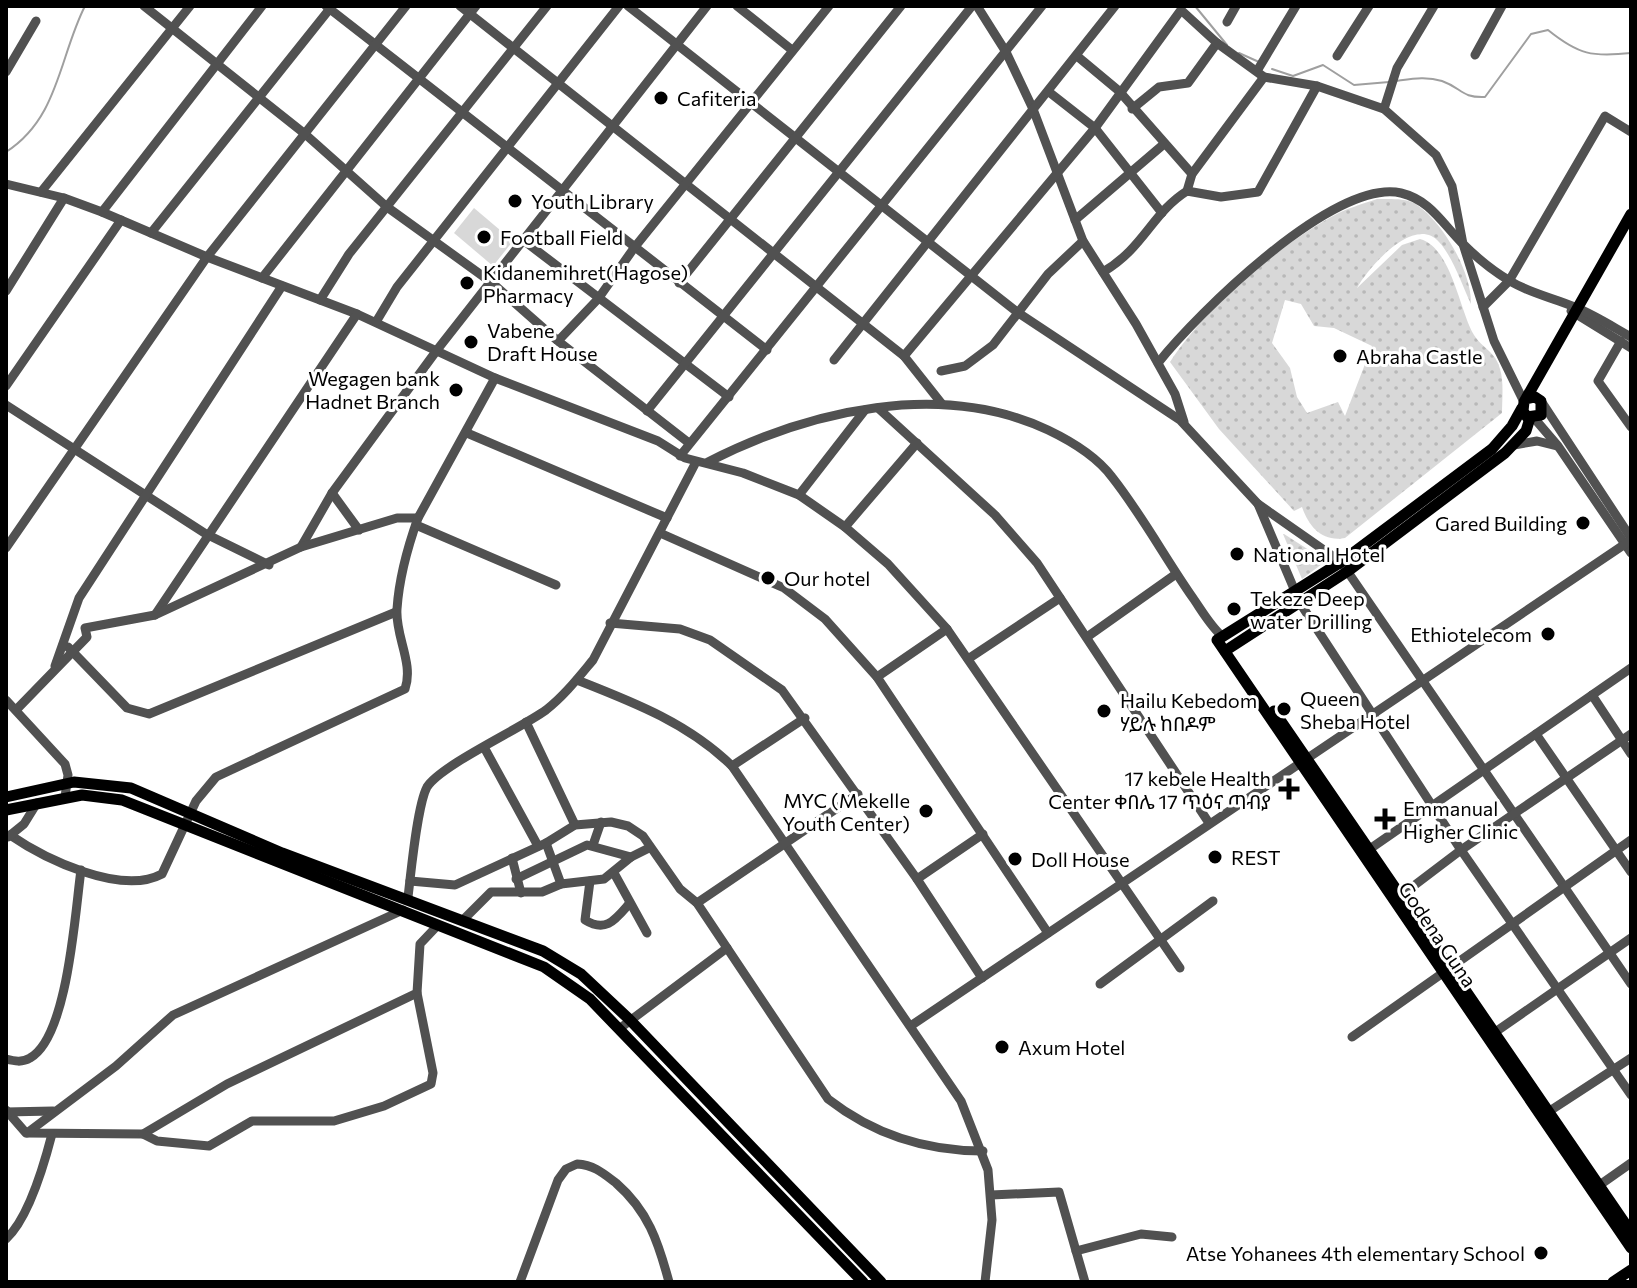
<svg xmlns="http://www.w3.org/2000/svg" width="1637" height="1288" viewBox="0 0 1637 1288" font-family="Commissioner,'Noto Sans Ethiopic',sans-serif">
  <defs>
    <pattern id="green-dots" width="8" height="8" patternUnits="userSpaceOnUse" patternTransform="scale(2)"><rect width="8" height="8" fill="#d8d8d8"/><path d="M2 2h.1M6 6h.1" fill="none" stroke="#b8b8b8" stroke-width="1.8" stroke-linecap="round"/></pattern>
  </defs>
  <rect width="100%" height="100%" fill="#fff"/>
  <!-- green -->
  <g fill="url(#green-dots)" fill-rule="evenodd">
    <path d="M1377 199C1388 199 1405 198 1414 203 1442 220 1472 272 1471 304 1462 285 1453 257 1439 242 1414 214 1368 268 1357 288L1402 245 1420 239C1452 248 1459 310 1474 335 1482 348 1496 352 1500 369 1504 382 1502 399 1502 413L1345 538C1322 542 1309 527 1302 507L1294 511 1219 429 1170 362C1204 309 1276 248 1331 217 1345 209 1362 204 1377 199ZM1285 300 1301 304 1314 326 1334 328 1372 346 1345 416 1338 402 1307 413 1297 397 1290 368 1272 343Z"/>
    <polygon points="1283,534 1284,534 1326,561 1302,579"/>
  </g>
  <!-- pitch -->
  <polygon fill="#d8d8d8" points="474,208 513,241 493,266 454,233"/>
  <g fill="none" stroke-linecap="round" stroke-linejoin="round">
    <!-- stream -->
    <g stroke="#9f9f9f" stroke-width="2">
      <polyline points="1195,6 1227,45"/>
      <polyline points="1239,53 1259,62"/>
      <polyline points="1272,69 1293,76 1323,65 1354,85 1389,82"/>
      <path d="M1395 81C1411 79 1426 76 1442 81 1462 88 1461 98 1485 97L1531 34 1548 30C1579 55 1592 57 1631 53"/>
      <path d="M6 152C59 118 59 57 85 6"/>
    </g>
    <!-- minor -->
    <g stroke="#515151" stroke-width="9">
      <polyline points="144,6 305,134 387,207 491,282 558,341 689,443"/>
      <polyline points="326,6 767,350"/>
      <polyline points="460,6 904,356 942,404"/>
      <polyline points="628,6 1017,312 1180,420 1258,504 1341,562 1631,984"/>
      <polyline points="737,6 792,50"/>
      <polyline points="977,6 1006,52 1033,109 1083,241 1136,324 1175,394 1184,422"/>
      <polyline points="1227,22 1236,6"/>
      <polyline points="1475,55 1502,6"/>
      <polyline points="1077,56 1119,91 1192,174"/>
      <polyline points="1337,56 1369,6"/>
      <polyline points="1257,71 1296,6"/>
      <polyline points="6,72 36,21"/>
      <polyline points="1049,92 1095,128 1162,213"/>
      <polyline points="1132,109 1159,87 1188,83 1217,43"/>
      <polyline points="1384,109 1397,68 1434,6"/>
      <polyline points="6,184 64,198 102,212 207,257 357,314 495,378 658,441 685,458 743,473 799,495 845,527 888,564 947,629 1180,968"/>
      <polyline points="1187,191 1192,174 1264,77"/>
      <polyline points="41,192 190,6"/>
      <polyline points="102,212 262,6"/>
      <polyline points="1075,220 1164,144"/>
      <polyline points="151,233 332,6"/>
      <polyline points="523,240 729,397"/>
      <path d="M1103 272C1144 248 1152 213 1187 191L1221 197 1258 192 1317 86"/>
      <polyline points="262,278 476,6"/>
      <polyline points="679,283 901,6"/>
      <polyline points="6,291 64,198"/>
      <polyline points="320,300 349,254 547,6"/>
      <polyline points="1483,307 1509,281 1605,116 1631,132"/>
      <polyline points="1571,311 1631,348"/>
      <polyline points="376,322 397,287 619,6"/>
      <polyline points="558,341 598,299 634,248 829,6"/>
      <polyline points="1621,341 1598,381 1631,427"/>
      <polyline points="904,356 1095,128 1181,10 1217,43 1264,77 1317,86 1384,109 1436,155 1452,186 1463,244 1494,341 1524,402"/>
      <polyline points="834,360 1115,6"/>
      <path d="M1158 363C1197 314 1334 178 1401 193 1430 200 1442 223 1462 243 1475 256 1493 271 1510 281 1531 294 1555 298 1577 308 1596 316 1613 327 1631 337"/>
      <polyline points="941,371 965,366 993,345 1048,274 1083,241"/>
      <polyline points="6,386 121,220"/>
      <polyline points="1543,404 1631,538"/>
      <polyline points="6,405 206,534 269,565"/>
      <polyline points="878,408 995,515 1037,563 1209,823"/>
      <polyline points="647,411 972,6"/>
      <polyline points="1534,418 1558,446 1631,553"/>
      <polyline points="467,433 667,518"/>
      <polyline points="1514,445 1537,441 1557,446"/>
      <polyline points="680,456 1042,6"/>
      <path d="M708 462C810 410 941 380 1048 430 1071 441 1097 457 1112 477 1142 515 1165 558 1193 598 1202 611 1211 627 1223 637"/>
      <polyline points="332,493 359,530"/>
      <polyline points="799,495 865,410"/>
      <polyline points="1258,504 1300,603 1461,850 1631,1095"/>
      <polyline points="416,525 556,585"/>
      <polyline points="845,527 917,443"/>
      <polyline points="660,533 784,588 825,619 877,677 1048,933"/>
      <polyline points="301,547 332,493 437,350 707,6"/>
      <polyline points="6,548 207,257 406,6"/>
      <polyline points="155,615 357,314"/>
      <polyline points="610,623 680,629 710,640 782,690 917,879 982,978"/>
      <polyline points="1087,637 1176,574"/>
      <polyline points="68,647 127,708 149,714 396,612"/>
      <polyline points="968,659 1060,598"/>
      <polyline points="55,666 79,598 282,286"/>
      <polyline points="877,677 947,629"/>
      <path d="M577 680C633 702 688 723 732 766L961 1101 988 1170 992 1220 985 1282"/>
      <polyline points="1592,695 1631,754"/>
      <polyline points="6,700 65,764 68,775 65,797"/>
      <polyline points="16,710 87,637 85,628 155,615 301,547 397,518 418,518"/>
      <polyline points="526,722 575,825"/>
      <polyline points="1536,734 1631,872"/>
      <polyline points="485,749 538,846"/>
      <polyline points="732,766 805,718"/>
      <path d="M10 835C45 859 121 896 162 874L196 801 216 777 405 689C414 663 395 636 397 609 399 579 408 546 418 518L495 378"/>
      <polyline points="8,837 24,824 37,803"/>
      <polyline points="546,843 561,884"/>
      <polyline points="593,845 601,822"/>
      <polyline points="1364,853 1631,668"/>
      <polyline points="512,858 521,893"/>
      <polyline points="614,873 647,933"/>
      <polyline points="516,879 587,845 631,857"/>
      <polyline points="917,879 983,834"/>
      <path d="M410 881 455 885 546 843 575 825 611 822 628 826 643 836 680 889 697 903 828 1099C873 1134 926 1151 983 1151"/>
      <path d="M590 881 585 920C606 933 615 920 629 904"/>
      <path d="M408 897C411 873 417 806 427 787 441 765 520 729 546 710 564 696 578 678 593 660L696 462"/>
      <polyline points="1395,900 1461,850 1631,734"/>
      <polyline points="697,903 858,794"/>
      <polyline points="464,919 491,892 542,892 561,884 604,879 631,857 649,848"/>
      <polyline points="1100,984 1213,901"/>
      <polyline points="912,1025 1631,540"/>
      <polyline points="619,1029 727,948"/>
      <polyline points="1491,1035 1631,938"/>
      <polyline points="1352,1037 1631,840"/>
      <path d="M6 1059C14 1061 22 1063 30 1058 68 1037 75 912 81 870"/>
      <polyline points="6,1110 26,1133 143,1134 227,1084 417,993 420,944 438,925"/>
      <polyline points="6,1112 53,1111"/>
      <polyline points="1545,1114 1631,1058"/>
      <polyline points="27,1133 116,1066 173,1015 403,910"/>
      <polyline points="143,1134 157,1141 209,1146 252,1121 334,1121 384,1106 431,1084 433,1073 417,993"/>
      <polyline points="1594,1189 1631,1163"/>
      <polyline points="991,1195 1059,1192 1085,1282"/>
      <path d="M6 1239C29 1218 44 1165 52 1134"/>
      <polyline points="1076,1251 1141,1234 1172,1237"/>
      <path d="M520 1282 558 1180 566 1169 577 1164C594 1165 603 1173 616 1183 648 1211 658 1241 669 1282"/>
    </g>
    <!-- major -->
    <g stroke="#000" stroke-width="11">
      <polyline points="1526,399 1535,397 1541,401 1541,415 1527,417 1523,411 1524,402 1631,214"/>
      <polyline points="1522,408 1512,426 1492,449 1341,562 1217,640 1631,1248"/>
      <polyline points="1225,651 1348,571 1505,453 1526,431 1530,418"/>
      <polyline points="1274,711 1631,1232"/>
      <polyline points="6,797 74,782 131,788 282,853 543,951 581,974 629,1019 881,1282"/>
      <polyline points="6,810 82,795 122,800 544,967 590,999 863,1282"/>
      <polyline points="1613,1282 1631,1270"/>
    </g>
  </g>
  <!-- markers -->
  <g fill="#000" stroke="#fff" stroke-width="3">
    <circle cx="661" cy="98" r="8"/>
    <circle cx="515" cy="201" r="8"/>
    <circle cx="484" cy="237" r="8"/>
    <circle cx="467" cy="283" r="8"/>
    <circle cx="471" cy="342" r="8"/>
    <circle cx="1340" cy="356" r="8"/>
    <circle cx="456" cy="390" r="8"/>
    <circle cx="1583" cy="523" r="8"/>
    <circle cx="1237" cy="554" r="8"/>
    <circle cx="768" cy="578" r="8"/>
    <circle cx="1234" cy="609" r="8"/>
    <circle cx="1548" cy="634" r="8"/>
    <circle cx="1284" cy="709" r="8"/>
    <circle cx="1104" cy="711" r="8"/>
    <path d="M1285 777h8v8h8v8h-8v8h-8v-8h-8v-8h8z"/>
    <circle cx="926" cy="811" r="8"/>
    <path d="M1381 807h8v8h8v8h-8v8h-8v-8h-8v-8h8z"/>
    <circle cx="1215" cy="857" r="8"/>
    <circle cx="1015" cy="859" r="8"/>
    <circle cx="1002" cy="1047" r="8"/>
    <circle cx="1541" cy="1253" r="8"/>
  </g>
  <g text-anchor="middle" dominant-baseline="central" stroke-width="6" stroke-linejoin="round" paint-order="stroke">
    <!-- poi labels -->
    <g font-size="20" fill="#000" stroke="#fff" text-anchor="start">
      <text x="677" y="98">Cafiteria</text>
      <text x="531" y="201">Youth Library</text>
      <text x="500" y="237">Football Field</text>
      <text x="483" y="272">Kidanemihret(Hagose)<tspan x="483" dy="23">Pharmacy</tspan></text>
      <text x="487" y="330">Vabene<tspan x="487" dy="23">Draft House</tspan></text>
      <text x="1356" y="356">Abraha Castle</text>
      <text x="440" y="378" text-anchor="end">Wegagen bank<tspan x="440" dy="23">Hadnet Branch</tspan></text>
      <text x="1567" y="523" text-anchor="end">Gared Building</text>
      <text x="1253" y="554">National Hotel</text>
      <text x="784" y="578">Our hotel</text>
      <text x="1250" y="598">Tekeze Deep<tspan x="1250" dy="23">water Drilling</tspan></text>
      <text x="1532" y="634" text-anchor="end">Ethiotelecom</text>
      <text x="1300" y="698">Queen<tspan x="1300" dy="23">Sheba Hotel</tspan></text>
      <text x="1120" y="700">Hailu Kebedom<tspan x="1120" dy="23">ሃይሉ ከበዶም</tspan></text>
      <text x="1271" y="778" text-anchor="end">17 kebele Health<tspan x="1271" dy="23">Center ቀበሌ 17 ጥዕና ጣብያ</tspan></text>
      <text x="910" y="800" text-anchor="end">MYC (Mekelle<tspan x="910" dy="23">Youth Center)</tspan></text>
      <text x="1403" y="808">Emmanual<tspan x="1403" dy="23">Higher Clinic</tspan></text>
      <text x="1231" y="857">REST</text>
      <text x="1031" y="859">Doll House</text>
      <text x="1018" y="1047">Axum Hotel</text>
      <text x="1525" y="1253" text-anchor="end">Atse Yohanees 4th elementary School</text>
    </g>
    <!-- street labels -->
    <g font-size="20" fill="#000" stroke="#fff">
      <text transform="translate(1438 934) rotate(56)">Godena Guna</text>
    </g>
  </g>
  <!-- border -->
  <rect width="1637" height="1288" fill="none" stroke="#000000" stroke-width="16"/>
</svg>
